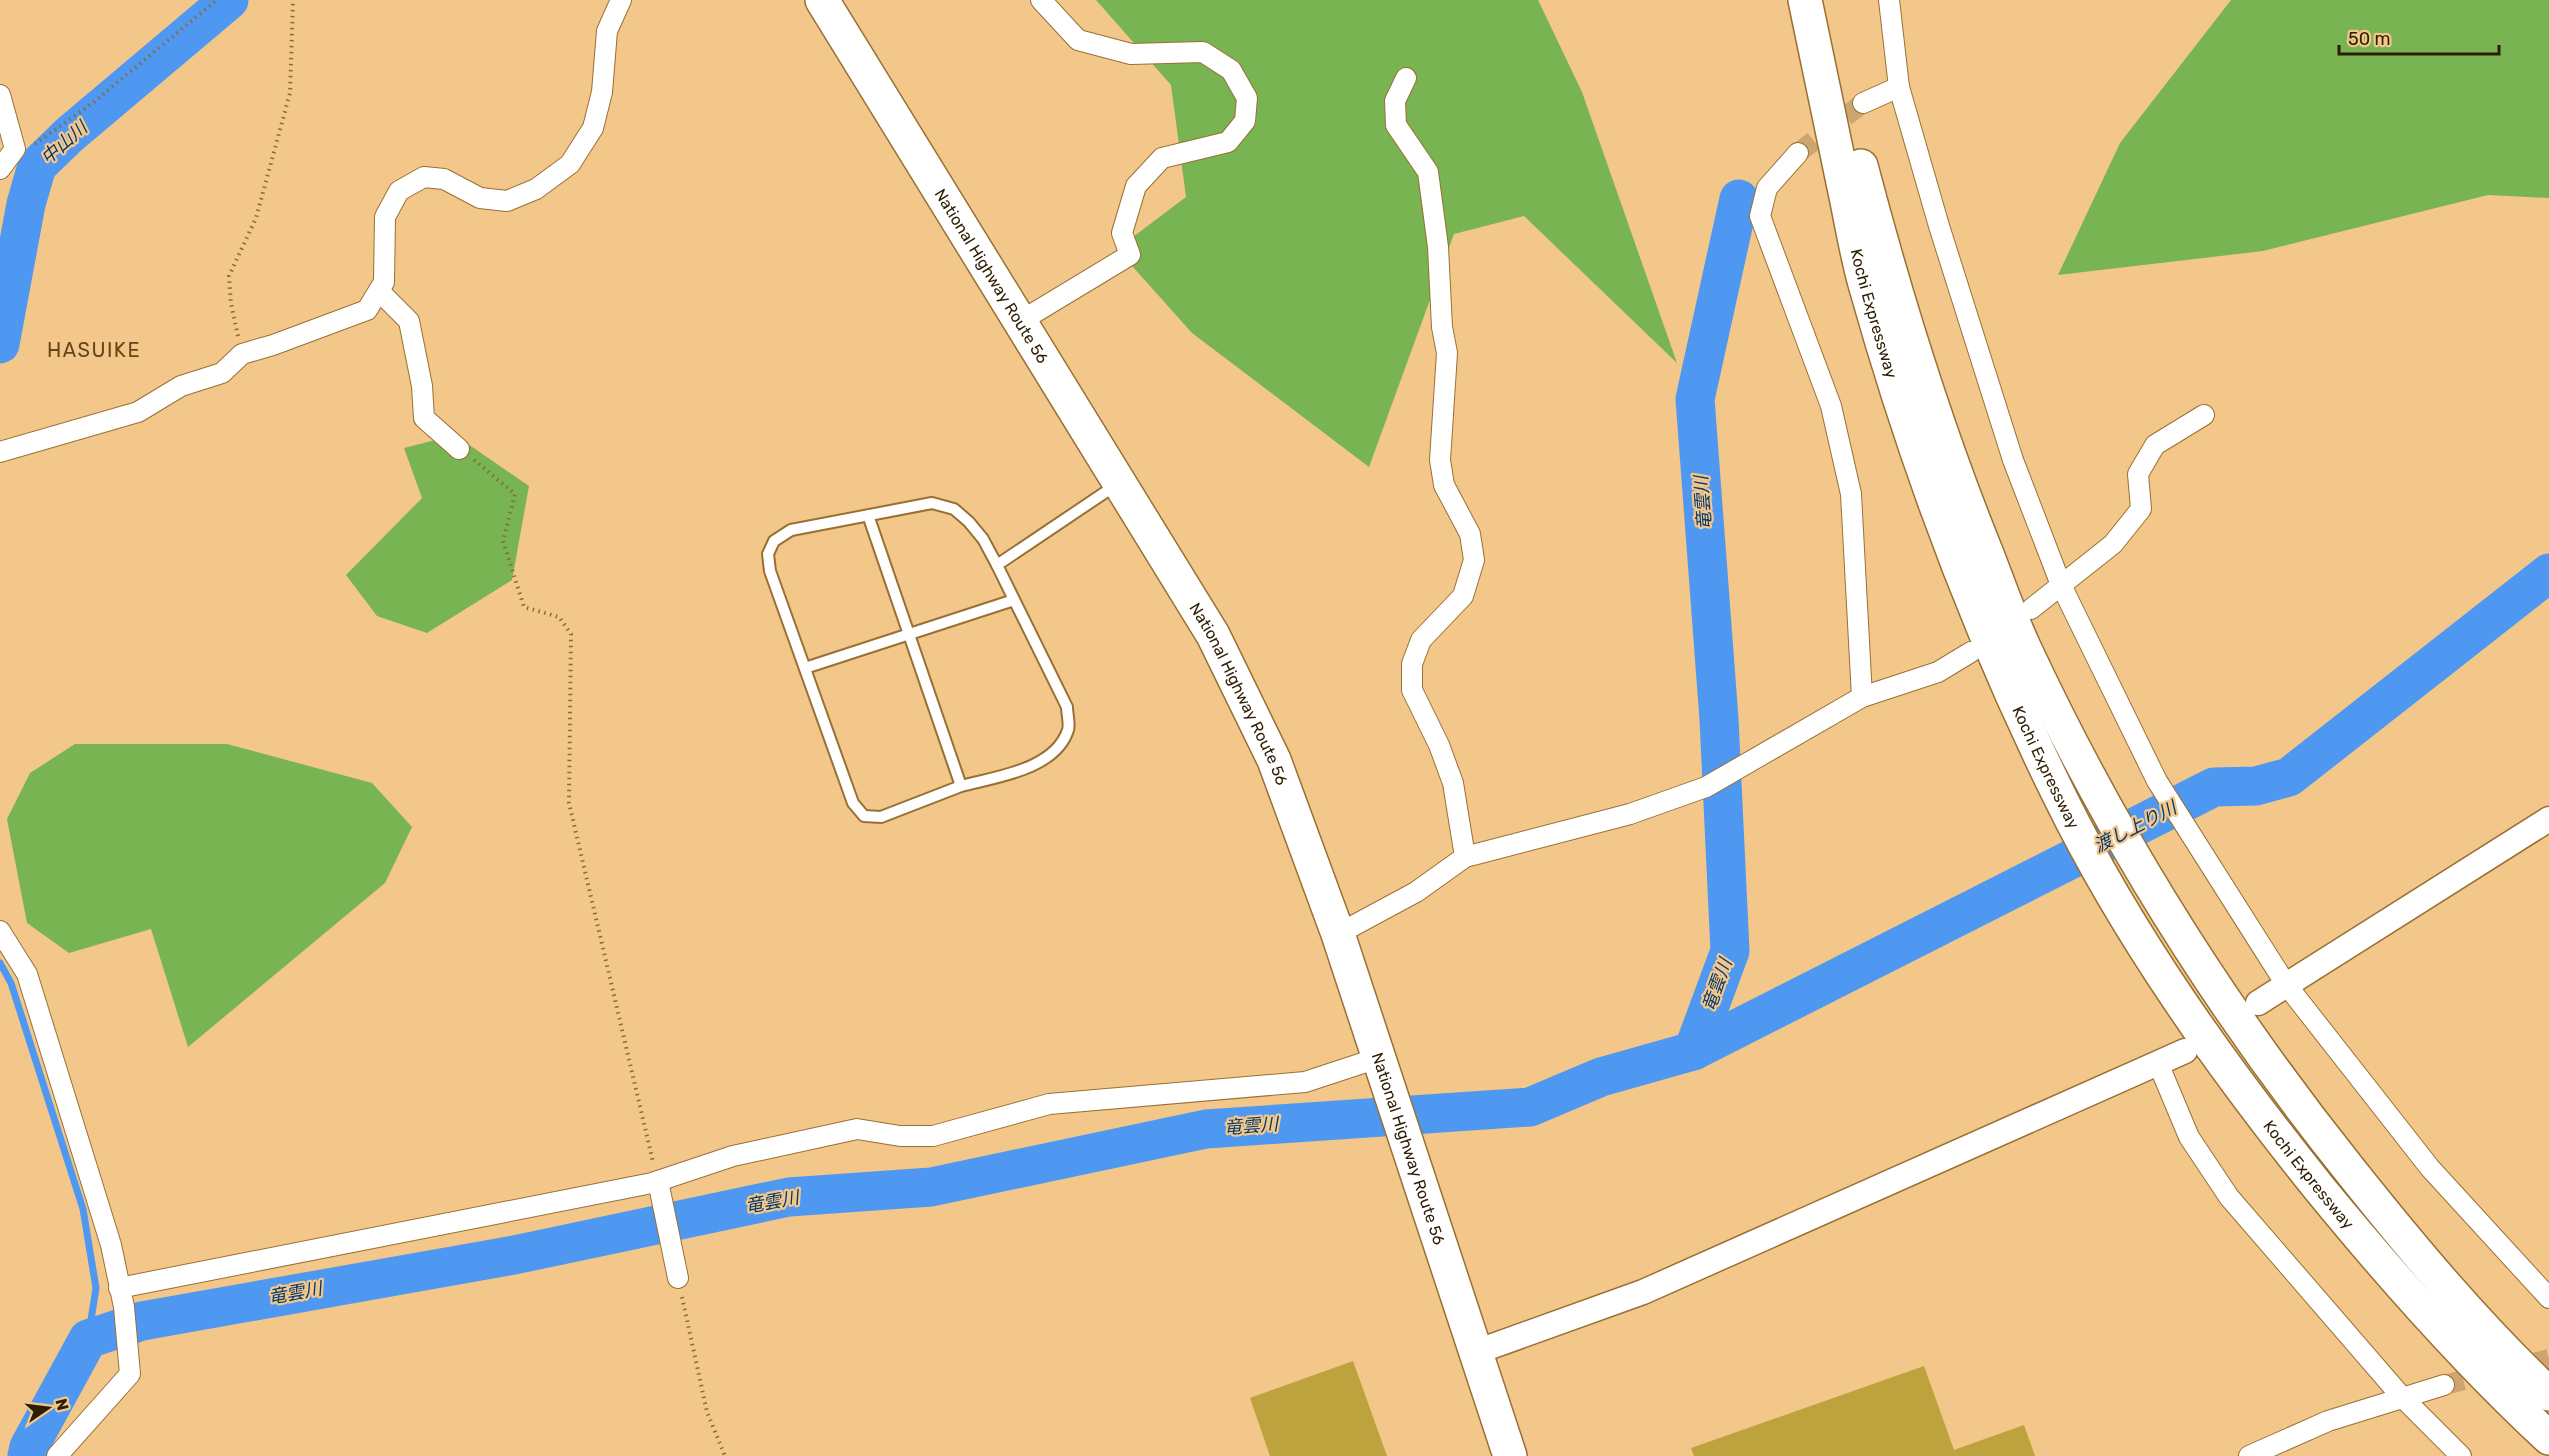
<svg xmlns="http://www.w3.org/2000/svg" width="2549" height="1456" viewBox="0 0 2549 1456" font-family="Rubik,'Noto Sans JP',sans-serif">
  <rect width="100%" height="100%" fill="#f3c78a"/>
  <!-- green -->
  <g fill="#78b452">
    <polygon points="1096,0 1538,0 1582,92 1677,363 1524,216 1454,234 1369,467 1192,333 1117,249 1186,197 1171,85"/>
    <polygon points="2231,0 2549,0 2549,198 2488,195 2263,251 2058,275 2120,143"/>
    <polygon points="455,435 529,486 512,580 427,633 377,616 346,575 422,498 404,448"/>
    <polygon points="75,744 227,744 372,783 412,827 385,883 188,1047 151,929 69,953 27,923 7,819 30,773"/>
  </g>
  <g fill="none" stroke-linecap="round" stroke-linejoin="round">
    <!-- stream -->
    <polyline stroke="#4e98f2" stroke-width="7" points="0,963 11,983 83,1209 96,1288 88,1339"/>
    <!-- river -->
    <g stroke="#4e98f2" stroke-width="39">
      <polyline points="0,344 26,204 37,166 69,135 229,0"/>
      <polyline points="1693,1051 1730,951 1719,719 1695,399 1739,199"/>
      <polyline points="27,1456 29,1447 88,1339 142,1321 514,1255 789,1197 931,1187 1206,1129 1530,1107 1601,1077 1693,1051 2214,787 2256,786 2289,777 2549,573"/>
    </g>
  </g>
  <!-- building -->
  <g fill="#bda33d">
    <polygon points="1353,1361 1387,1456 1270,1456 1250,1398"/>
    <polygon points="1924,1366 1954,1450 2024,1425 2035,1456 1694,1456 1691,1448"/>
  </g>
  <g fill="none" stroke-linecap="round" stroke-linejoin="round">
    <!-- minor-tunnel -->
    <g stroke="#cca56f" stroke-width="20" stroke-dasharray="20 10" stroke-linecap="butt">
      <polyline points="1798,153 1863,103"/>
      <polyline points="2444,1385 2549,1359"/>
    </g>
    <!-- service casing -->
    <g stroke="#997034" stroke-width="14">
      <g id="service">
        <polyline points="868,515 961,786 881,817 864,816 853,803 770,571 768,554 774,541 791,530 932,503 954,509 969,522 983,539 997,565"/>
        <polyline points="805,668 1014,600"/>
        <path d="M961 786C995 777 1055 770 1068 730 1070 724 1067 714 1067 707L997 565 1116 485"/>
      </g>
    </g>
    <!-- minor casing -->
    <g stroke="#997034" stroke-width="22">
      <g id="minor">
        <polyline points="1406,78 1395,101 1396,125 1428,172 1438,247 1442,327 1447,353 1440,460 1444,485 1470,534 1474,560 1463,596 1421,640 1412,664 1412,690 1439,745 1453,783 1465,857"/>
        <polyline points="1899,87 1939,226 2013,460 2061,585 2157,781 2285,983 2430,1168 2549,1298"/>
        <polyline points="0,95 15,149 0,169"/>
        <polyline points="1863,103 1899,87 1889,0"/>
        <polyline points="1798,153 1767,188 1760,216 1831,406 1851,494 1862,697"/>
        <polyline points="379,291 409,321 422,386 424,418 459,449"/>
        <polyline points="1019,322 1130,255 1122,233 1136,186 1162,158 1228,142 1245,121 1247,98 1231,70 1203,52 1131,54 1078,40 1041,0"/>
        <polyline points="0,452 138,412 181,386 222,373 242,354 273,345 367,310 384,282 385,217 399,191 424,177 444,179 480,198 507,201 536,189 570,164 593,128 602,92 607,31 621,0"/>
        <polyline points="2031,609 2113,544 2141,509 2138,474 2155,445 2204,415"/>
        <polyline points="0,931 27,974 111,1245 124,1307 130,1374 57,1456"/>
        <polyline points="1338,934 1416,892 1465,857 1630,814 1706,787 1862,697 1938,672 1971,652"/>
        <polyline points="2158,1063 2189,1137 2229,1197 2401,1396 2461,1456"/>
        <polyline points="658,1181 678,1278"/>
        <polyline points="119,1288 652,1183 733,1156 857,1129 900,1136 933,1136 1049,1104 1305,1082 1378,1058"/>
        <polyline points="2249,1456 2328,1421 2444,1385"/>
      </g>
    </g>
    <!-- tertiary casing -->
    <g stroke="#997034" stroke-width="27">
      <g id="tertiary">
        <polyline points="2258,1003 2549,819"/>
        <polyline points="1476,1352 1643,1292 2185,1051"/>
      </g>
    </g>
    <!-- trunk casing -->
    <g stroke="#997034" stroke-width="36">
      <g id="trunk">
        <path id="s1" d="M822 0 1213 635 1274 760 1338 934 1510 1456"/>
      </g>
    </g>
    <!-- motorway casing -->
    <g stroke="#997034" stroke-width="36">
      <g id="motorway">
        <path id="s2" d="M1805 0C1818 62 1831 124 1844 187 1851 219 1856 252 1865 284 1914 459 1978 631 2059 795 2128 936 2221 1066 2319 1188 2391 1276 2466 1361 2549 1438"/>
        <path d="M1861 166C1896 299 1935 426 1987 554 1999 585 2010 617 2024 647 2111 834 2221 1009 2349 1169 2411 1247 2476 1325 2549 1394"/>
      </g>
    </g>
    <!-- path -->
    <g stroke="#886b41" stroke-width="4" stroke-dasharray="1.5 4.5" stroke-linecap="butt">
      <polyline points="35,144 90,105 217,0"/>
      <polyline points="238,336 231,304 229,276 256,218 290,93 293,0"/>
      <polyline points="474,460 515,494 503,541 524,607 559,617 571,634 569,803 653,1162"/>
      <polyline points="682,1297 707,1412 725,1456"/>
    </g>
    <!-- service -->
    <use href="#service" stroke="#fff" stroke-width="10"/>
    <!-- minor -->
    <use href="#minor" stroke="#fff" stroke-width="20"/>
    <!-- tertiary -->
    <use href="#tertiary" stroke="#fff" stroke-width="24"/>
    <!-- trunk -->
    <use href="#trunk" stroke="#fff" stroke-width="33"/>
    <!-- motorway -->
    <use href="#motorway" stroke="#fff" stroke-width="33"/>
  </g>
  <g text-anchor="middle" dominant-baseline="central" stroke-width="4.5" stroke-linejoin="round" paint-order="stroke">
    <!-- street labels -->
    <g font-size="16" fill="#2e1d04" stroke="#f3c78a">
      <text stroke="none"><textPath href="#s1" startOffset="324">National Highway Route 56</textPath></text>
      <text stroke="none"><textPath href="#s2" startOffset="321">Kochi Expressway</textPath></text>
      <text stroke="none"><textPath href="#s1" startOffset="810">National Highway Route 56</textPath></text>
      <text stroke="none"><textPath href="#s2" startOffset="807">Kochi Expressway</textPath></text>
      <text stroke="none"><textPath href="#s1" startOffset="1296">National Highway Route 56</textPath></text>
      <text stroke="none"><textPath href="#s2" startOffset="1293">Kochi Expressway</textPath></text>
    </g>
    <!-- water labels -->
    <g font-size="18" font-style="italic" fill="#023770" stroke="#f3c78a">
      <text transform="translate(64 143) rotate(-41)">中山川</text>
      <text transform="translate(1703 503) rotate(-94)">竜雲川</text>
      <text transform="translate(2135 827) rotate(-27)">渡し上り川</text>
      <text transform="translate(1717 985) rotate(-70)">竜雲川</text>
      <text transform="translate(1251 1126) rotate(-4)">竜雲川</text>
      <text transform="translate(772 1202) rotate(-10)">竜雲川</text>
      <text transform="translate(295 1293) rotate(-10)">竜雲川</text>
    </g>
    <!-- quarter labels -->
    <g font-size="20" letter-spacing="1.5" fill="#634516" stroke="#f3c78a">
      <text x="94" y="350">HASUIKE</text>
    </g>
  </g>
  <!-- north arrow -->
  <g transform="translate(48 1408) rotate(76)" stroke="#f3c78a" stroke-width="4.5" paint-order="stroke">
  <path d="M0-4.5L10 22L0 15L-10 22Z" fill="#2e1d04"/>
  <text y="-9" font-size="16" font-weight="bold" text-anchor="middle" fill="#2e1d04">N</text>
  </g>
  <!-- scale -->
  <path d="M2339 45v9h160v-9" fill="none" stroke="#2e1d04" stroke-width="3"/>
  <text x="2348" y="45" font-size="18" fill="#2e1d04" stroke="#f3c78a" stroke-width="4.5" paint-order="stroke">50 m</text>
</svg>
